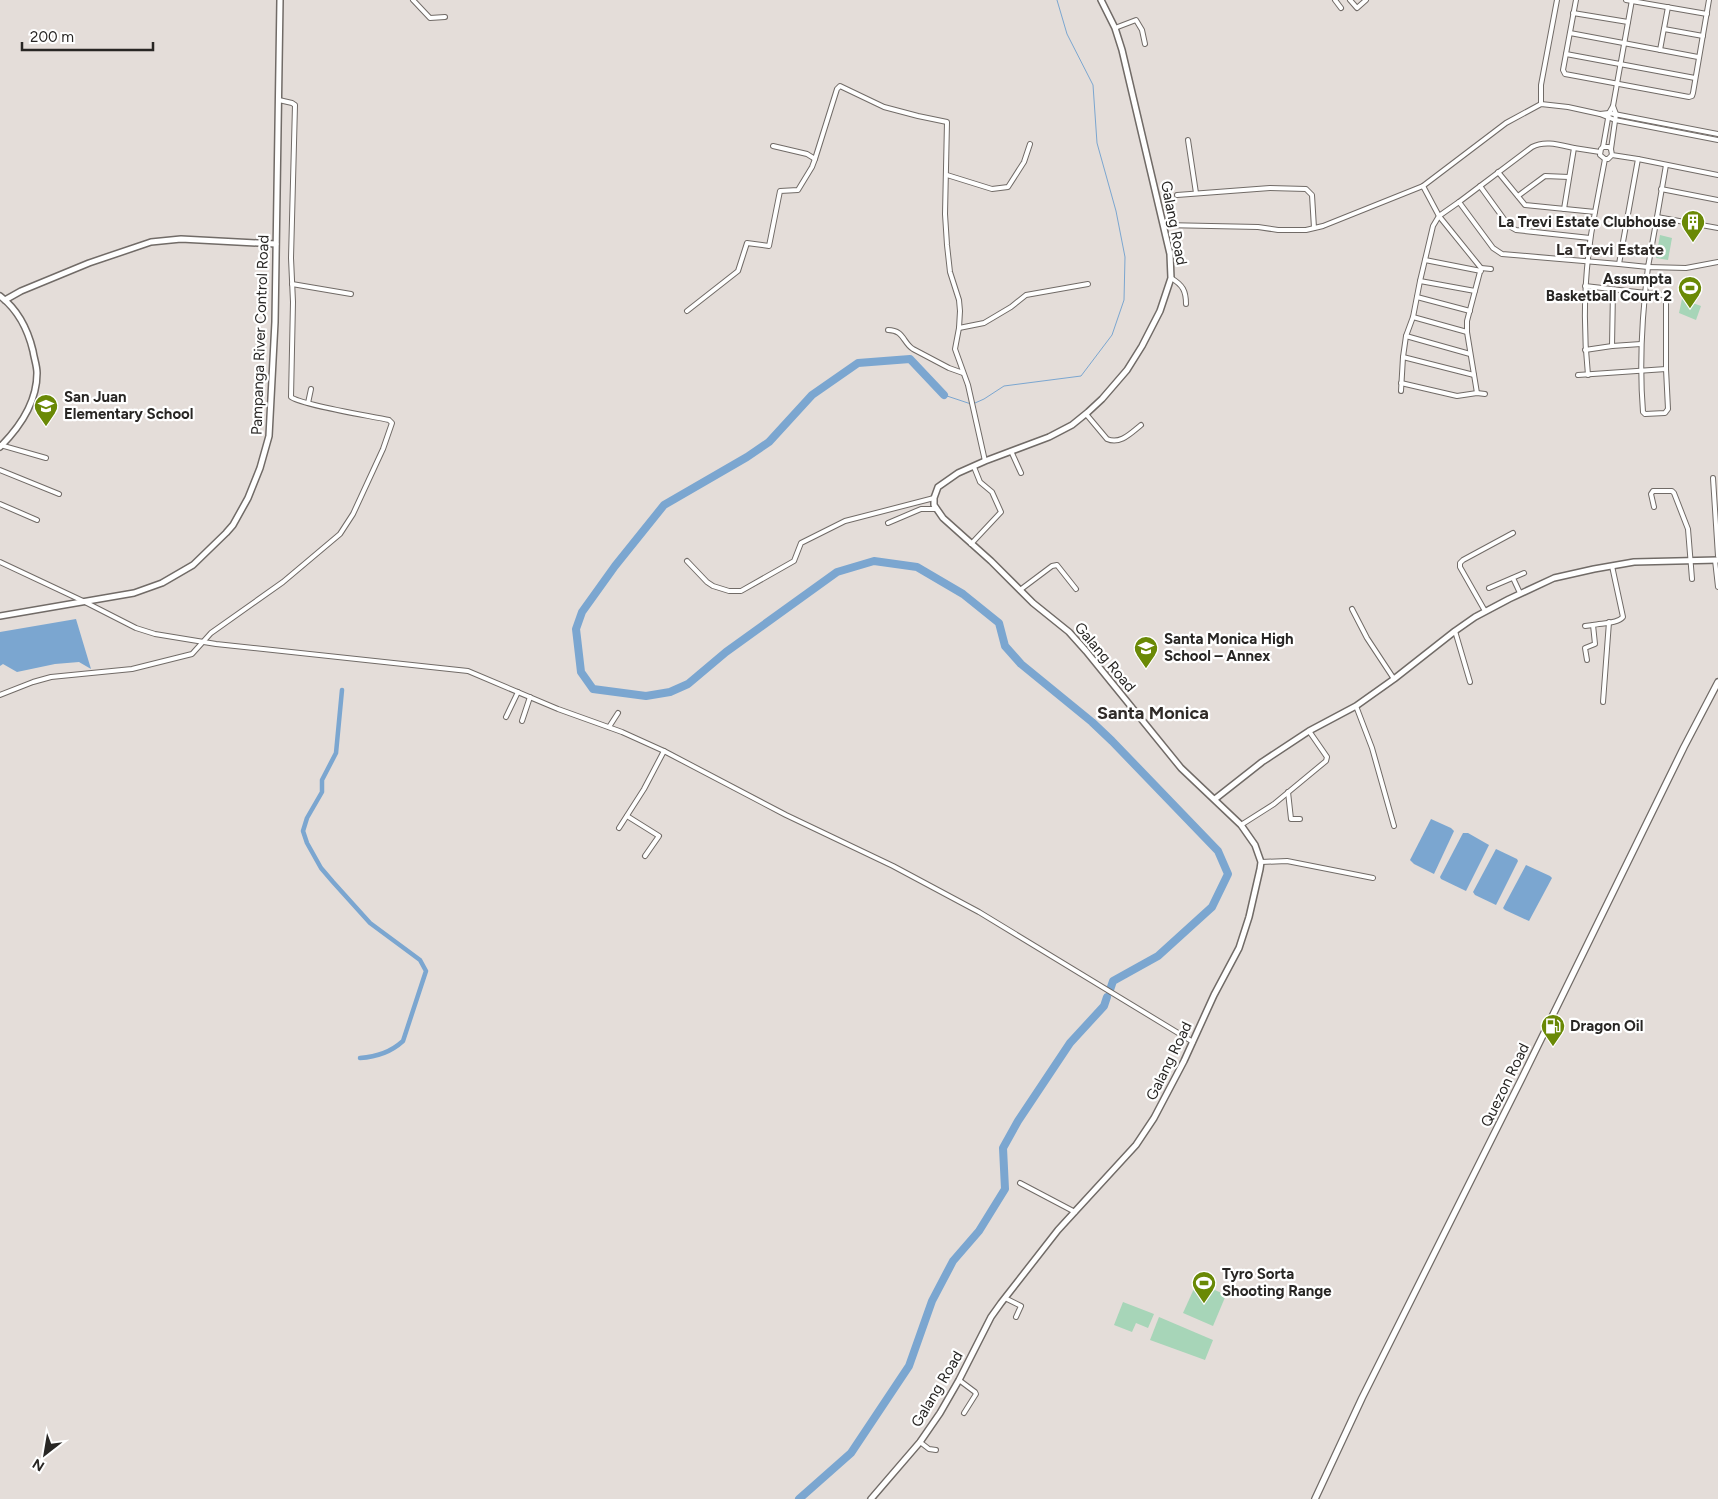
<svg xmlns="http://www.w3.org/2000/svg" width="1718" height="1499" viewBox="0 0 1718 1499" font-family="Figtree,sans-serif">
  <rect width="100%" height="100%" fill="#e4ddd9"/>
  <!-- green -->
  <g fill="#a7d5b8">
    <polygon points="1660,235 1672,238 1668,260 1656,258"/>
    <polygon points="1682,299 1701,306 1696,320 1679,313"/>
    <polygon points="1197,1282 1226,1295 1213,1326 1183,1313"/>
    <polygon points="1123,1302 1154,1314 1148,1328 1136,1323 1132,1332 1114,1325"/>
    <polygon points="1159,1317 1213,1340 1205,1360 1150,1340"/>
  </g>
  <!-- water -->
  <g fill="#7ba6d0">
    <polygon points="76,619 91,669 79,662 55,664 17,672 3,664 0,666 0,632"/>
    <polygon points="1431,819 1451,828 1454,831 1434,874 1414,864 1410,860"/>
    <polygon points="1463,833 1468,833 1489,845 1466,891 1441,879 1440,877"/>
    <polygon points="1496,849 1517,859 1518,861 1496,905 1475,895 1473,892"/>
    <polygon points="1526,865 1550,876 1552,878 1529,921 1505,910 1503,908"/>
  </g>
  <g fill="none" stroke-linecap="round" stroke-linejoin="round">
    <!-- stream -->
    <g stroke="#7ba6d0" stroke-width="1">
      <polyline points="944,395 971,404"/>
      <polyline points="975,403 984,399 1004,386 1081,376 1112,335 1124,300 1125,257 1116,211 1097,143 1093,85 1067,34 1057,0"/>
    </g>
    <!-- canal -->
    <path stroke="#7ba6d0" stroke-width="4.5" d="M342 690 336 753 322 780V792L307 818 303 831 307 843 321 868 333 882 370 923 420 960 426 971 403 1041C391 1052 376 1057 360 1058"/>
    <!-- river -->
    <g stroke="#7ba6d0" stroke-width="8">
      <polyline points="944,395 910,359 858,363 812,395 769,442 747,457 664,505 615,566 582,612 576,629 581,672 593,689 646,696 670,692 688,684 726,652 837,572 874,561 917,567 963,594 999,623 1005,646 1021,664 1092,722 1112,741 1218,851 1228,874 1212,907 1158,956 1113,981 1110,990"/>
      <polyline points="799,1499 851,1453 909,1366 932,1301 953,1261 979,1231 1005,1189 1003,1148 1018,1121 1070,1043 1104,1006 1107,997"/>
    </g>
    <!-- minor casing -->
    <g stroke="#716b67" stroke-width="6">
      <g id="minor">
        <polyline points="413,0 430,18 445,17"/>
        <polyline points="1335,0 1341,8"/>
        <polyline points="1350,0 1357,8 1366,0"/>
        <polyline points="1576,0 1563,70 1565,74 1689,97 1692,96 1693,93 1709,0"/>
        <polyline points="1626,0 1707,14"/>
        <polyline points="1573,13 1628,22"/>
        <polyline points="1115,28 1136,20 1142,30 1145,44"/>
        <polyline points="1664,29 1703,36"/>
        <polyline points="1570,33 1698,57"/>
        <polyline points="1660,50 1668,7"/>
        <polyline points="1566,54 1695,78"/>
        <polyline points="1541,104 1541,85 1557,0"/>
        <polyline points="1600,114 1609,113 1718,134"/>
        <polyline points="1188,140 1196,193"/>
        <polyline points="773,146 807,154 815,159 837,89 840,86 884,107 918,116 947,122 945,214 947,245 950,272 959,300 960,311 959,328 955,349 968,385 985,461"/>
        <polyline points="1603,147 1609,113 1613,106 1632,0"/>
        <polyline points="1574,148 1600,152"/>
        <polyline points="1611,149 1616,114 1613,106"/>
        <polyline points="1612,155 1611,149 1609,147 1603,147 1601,149 1600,155 1605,159 1608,159 1612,155 1638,159 1619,264 1648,267 1657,217 1718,228"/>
        <polyline points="1638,159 1718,175"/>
        <path d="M1498 172 1525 205 1595 212C1584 268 1582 318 1588 375"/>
        <polyline points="947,175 992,189 1008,187 1024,162 1030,144"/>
        <polyline points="1423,186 1439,216 1481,268 1467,321 1467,332 1477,393"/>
        <polyline points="1480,186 1509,226 1516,230 1590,238"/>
        <polyline points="1661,189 1718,200"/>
        <polyline points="1177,195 1270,188 1306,189 1312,195 1314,228"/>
        <polyline points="1518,196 1545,176 1569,177"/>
        <path d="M1564 209 1574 148C1560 145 1545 140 1532 147L1459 202 1493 248 1502 254 1619 264"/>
        <polyline points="1595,212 1605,159"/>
        <polyline points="1657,217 1666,165"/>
        <polyline points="1164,225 1258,227 1278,230 1306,230 1323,226 1423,186 1506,123 1541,104 1568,107 1600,114 1615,120 1718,140"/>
        <polyline points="1425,260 1481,271"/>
        <polyline points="1481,268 1491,269"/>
        <path d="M1171 278C1183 285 1186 291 1186 304"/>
        <polyline points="1420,281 1475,291"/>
        <polyline points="292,284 351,294"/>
        <path d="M1585 286 1663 295 1666 297V369L1668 409 1665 413 1645 414 1643 412C1639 363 1642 315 1648 267L1686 268 1718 262"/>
        <polyline points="1417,297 1470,311"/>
        <polyline points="687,311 738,271 747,243 769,246 780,191 798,190 812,167 815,159"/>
        <polyline points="1413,317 1467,332"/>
        <polyline points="959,328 984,323 1011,307 1026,295 1088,284"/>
        <path d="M888 330C904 330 903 343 913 349L949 368 963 373"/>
        <polyline points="1406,336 1470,354"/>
        <polyline points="1612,346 1613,290"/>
        <polyline points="1585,350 1612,346 1641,344"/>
        <polyline points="1403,357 1474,375"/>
        <polyline points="1578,375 1666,369"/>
        <polyline points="1401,383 1457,396 1477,393 1485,394"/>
        <polyline points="1401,391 1403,357 1406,336 1413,317 1420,281 1433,226 1439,216 1459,202"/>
        <polyline points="308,403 311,389"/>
        <path d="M1086 414 1107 439C1120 445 1131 433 1141 425"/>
        <polyline points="0,445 46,458"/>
        <polyline points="1011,451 1021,473"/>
        <polyline points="0,470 59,494"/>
        <polyline points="1713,478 1718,556"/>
        <polyline points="0,504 37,520"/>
        <polyline points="1654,507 1651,494 1653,491 1672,491 1674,493 1688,529 1692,579"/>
        <polyline points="888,523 921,509 936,509"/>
        <polyline points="971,544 1001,512 992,492 980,482 974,467"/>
        <polyline points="1715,560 1718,587"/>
        <polyline points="687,561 707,582 713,586 729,591 741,591 794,561 801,543 845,521 934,498"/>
        <polyline points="0,562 83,601 136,628 155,634 216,644 468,671 558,709 622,732 664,751 786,815 893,866 979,912 1193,1042"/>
        <polyline points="1513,578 1520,593"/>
        <polyline points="1489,588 1524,573"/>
        <polyline points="1020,590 1052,566 1057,565 1076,589"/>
        <polyline points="1352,609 1367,638 1394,679"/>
        <polyline points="1485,611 1460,567 1460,563 1463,560 1513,533"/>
        <polyline points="1585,626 1593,625"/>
        <polyline points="1455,631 1470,682"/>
        <path d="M1587 660 1585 648 1595 644 1593 625C1602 623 1617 624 1623 617L1612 566"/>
        <path d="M0 695 33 682 51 677 132 669 192 654 211 633 283 582 340 534 353 514 383 449 392 423 389 420C371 416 301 405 291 397L293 302 291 258 295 105 292 103 279 100"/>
        <polyline points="1603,702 1609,622"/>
        <polyline points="1356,706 1372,748 1394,826"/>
        <polyline points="506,717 518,692"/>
        <polyline points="522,721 530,697"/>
        <polyline points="609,727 618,713"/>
        <polyline points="1288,792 1291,819 1300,819"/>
        <polyline points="627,816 659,836 645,856"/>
        <polyline points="1241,825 1274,804 1326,761 1327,757 1309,731"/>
        <polyline points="619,828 644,789 664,751"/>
        <polyline points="1261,862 1287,861 1373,878"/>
        <polyline points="1020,1183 1075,1212"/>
        <polyline points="1005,1298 1021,1306 1016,1317"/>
        <polyline points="959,1380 975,1392 976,1394 964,1413"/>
        <polyline points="920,1442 929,1449 936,1450"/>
      </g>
    </g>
    <!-- tertiary casing -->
    <g stroke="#716b67" stroke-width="8">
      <g id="tertiary">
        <path d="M0 296C17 309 28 330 33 351 34 358 37 366 37 373 37 402 19 428 0 447"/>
        <polyline points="5,300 21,291 89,263 151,242 181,239 276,244"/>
        <polyline points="0,616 134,593 162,583 193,565 226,533 233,525 248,498 260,468 269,436 275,322 280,0"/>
        <polyline points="1215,799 1262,762 1309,731 1356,706 1394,679 1455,631 1475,617 1509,599 1554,578 1594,569 1634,562 1718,560"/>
        <polyline points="871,1499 920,1442 940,1413 959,1380 991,1317 1001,1303 1058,1230 1136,1145 1154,1118 1184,1061 1214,995 1239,948 1249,917 1260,869 1261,862 1255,845 1241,825 1181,768 1086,651 1069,632 1033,603 991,561 943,518 934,505 934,498 938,487 958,473 985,461 1049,437 1072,425 1088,412 1102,399 1127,370 1142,346 1160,311 1171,278 1170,254 1122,50 1115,28 1101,0"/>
      </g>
    </g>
    <!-- secondary casing -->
    <g stroke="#716b67" stroke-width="8">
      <polyline id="secondary" points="1315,1499 1362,1398 1523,1076 1684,747 1718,682"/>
    </g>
    <!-- minor -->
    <use href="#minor" stroke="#fff" stroke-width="4"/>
    <!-- tertiary -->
    <use href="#tertiary" stroke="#fff" stroke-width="5"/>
    <!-- secondary -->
    <use href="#secondary" stroke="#fff" stroke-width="5.5"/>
  </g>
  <!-- icons -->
  <defs>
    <g id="building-pin" transform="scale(1.25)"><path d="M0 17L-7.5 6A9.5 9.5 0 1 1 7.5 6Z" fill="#6a8906" stroke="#fff"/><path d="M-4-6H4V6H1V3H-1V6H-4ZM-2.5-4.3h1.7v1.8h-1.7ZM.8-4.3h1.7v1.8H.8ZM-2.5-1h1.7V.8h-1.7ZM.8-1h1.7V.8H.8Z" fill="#fff"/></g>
    <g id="stadium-pin" transform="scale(1.25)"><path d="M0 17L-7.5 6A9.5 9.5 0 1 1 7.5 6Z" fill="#6a8906" stroke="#fff"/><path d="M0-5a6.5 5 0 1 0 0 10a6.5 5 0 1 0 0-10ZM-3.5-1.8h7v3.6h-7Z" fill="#fff"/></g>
    <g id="school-pin" transform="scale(1.25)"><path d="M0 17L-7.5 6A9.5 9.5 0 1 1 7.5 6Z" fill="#6a8906" stroke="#fff"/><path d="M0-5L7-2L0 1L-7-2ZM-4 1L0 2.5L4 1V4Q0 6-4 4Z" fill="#fff"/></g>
    <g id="fuel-pin" transform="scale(1.25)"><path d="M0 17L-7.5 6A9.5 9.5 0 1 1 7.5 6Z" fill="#6a8906" stroke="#fff"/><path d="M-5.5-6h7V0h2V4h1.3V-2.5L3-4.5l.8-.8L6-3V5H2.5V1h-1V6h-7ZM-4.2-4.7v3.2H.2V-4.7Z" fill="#fff"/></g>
  </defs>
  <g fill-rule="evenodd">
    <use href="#building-pin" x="1693" y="222"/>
    <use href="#stadium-pin" x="1690" y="288"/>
    <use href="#school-pin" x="46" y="406"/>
    <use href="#school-pin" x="1146" y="648"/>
    <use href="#fuel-pin" x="1553" y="1026"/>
    <use href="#stadium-pin" x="1204" y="1283"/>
  </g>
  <g text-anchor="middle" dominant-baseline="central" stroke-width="4.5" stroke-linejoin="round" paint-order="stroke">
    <!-- poi labels -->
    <g font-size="15" font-weight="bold" fill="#282624" stroke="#fff" text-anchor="start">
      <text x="1676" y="222" text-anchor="end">La Trevi Estate Clubhouse</text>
      <text x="1672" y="279" text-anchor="end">Assumpta<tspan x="1672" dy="17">Basketball Court 2</tspan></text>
      <text x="64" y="397">San Juan<tspan x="64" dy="17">Elementary School</tspan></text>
      <text x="1164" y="639">Santa Monica High<tspan x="1164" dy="17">School – Annex</tspan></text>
      <text x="1570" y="1026">Dragon Oil</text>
      <text x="1222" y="1274">Tyro Sorta<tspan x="1222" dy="17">Shooting Range</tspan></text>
    </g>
    <!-- street labels -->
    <g font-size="15" fill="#282624" stroke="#fff">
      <text transform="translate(1174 223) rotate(79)">Galang Road</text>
      <text transform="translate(260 335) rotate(-88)">Pampanga River Control Road</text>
      <text transform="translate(1105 657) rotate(50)">Galang Road</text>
      <text transform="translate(1169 1061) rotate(-64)">Galang Road</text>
      <text transform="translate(1505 1085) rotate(-64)">Quezon Road</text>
      <text transform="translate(937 1389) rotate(-59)">Galang Road</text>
    </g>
    <!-- neighbourhood labels -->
    <g font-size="16" font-weight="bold" fill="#302b28" stroke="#fff">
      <text x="1610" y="249">La Trevi Estate</text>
    </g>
    <!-- quarter labels -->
    <g font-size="18" font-weight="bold" fill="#302b28" stroke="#fff">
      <text x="1153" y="713">Santa Monica</text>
    </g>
  </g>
  <!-- north arrow -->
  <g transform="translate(45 1454) rotate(211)" stroke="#ffffff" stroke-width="4" paint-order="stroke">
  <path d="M0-4L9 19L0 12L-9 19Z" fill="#282624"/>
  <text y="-8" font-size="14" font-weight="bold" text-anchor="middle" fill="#282624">N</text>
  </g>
  <!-- scale -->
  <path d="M22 42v8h131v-8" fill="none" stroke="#282624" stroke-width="2.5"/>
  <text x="30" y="42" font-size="15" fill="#282624" stroke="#ffffff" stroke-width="4" paint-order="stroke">200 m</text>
</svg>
